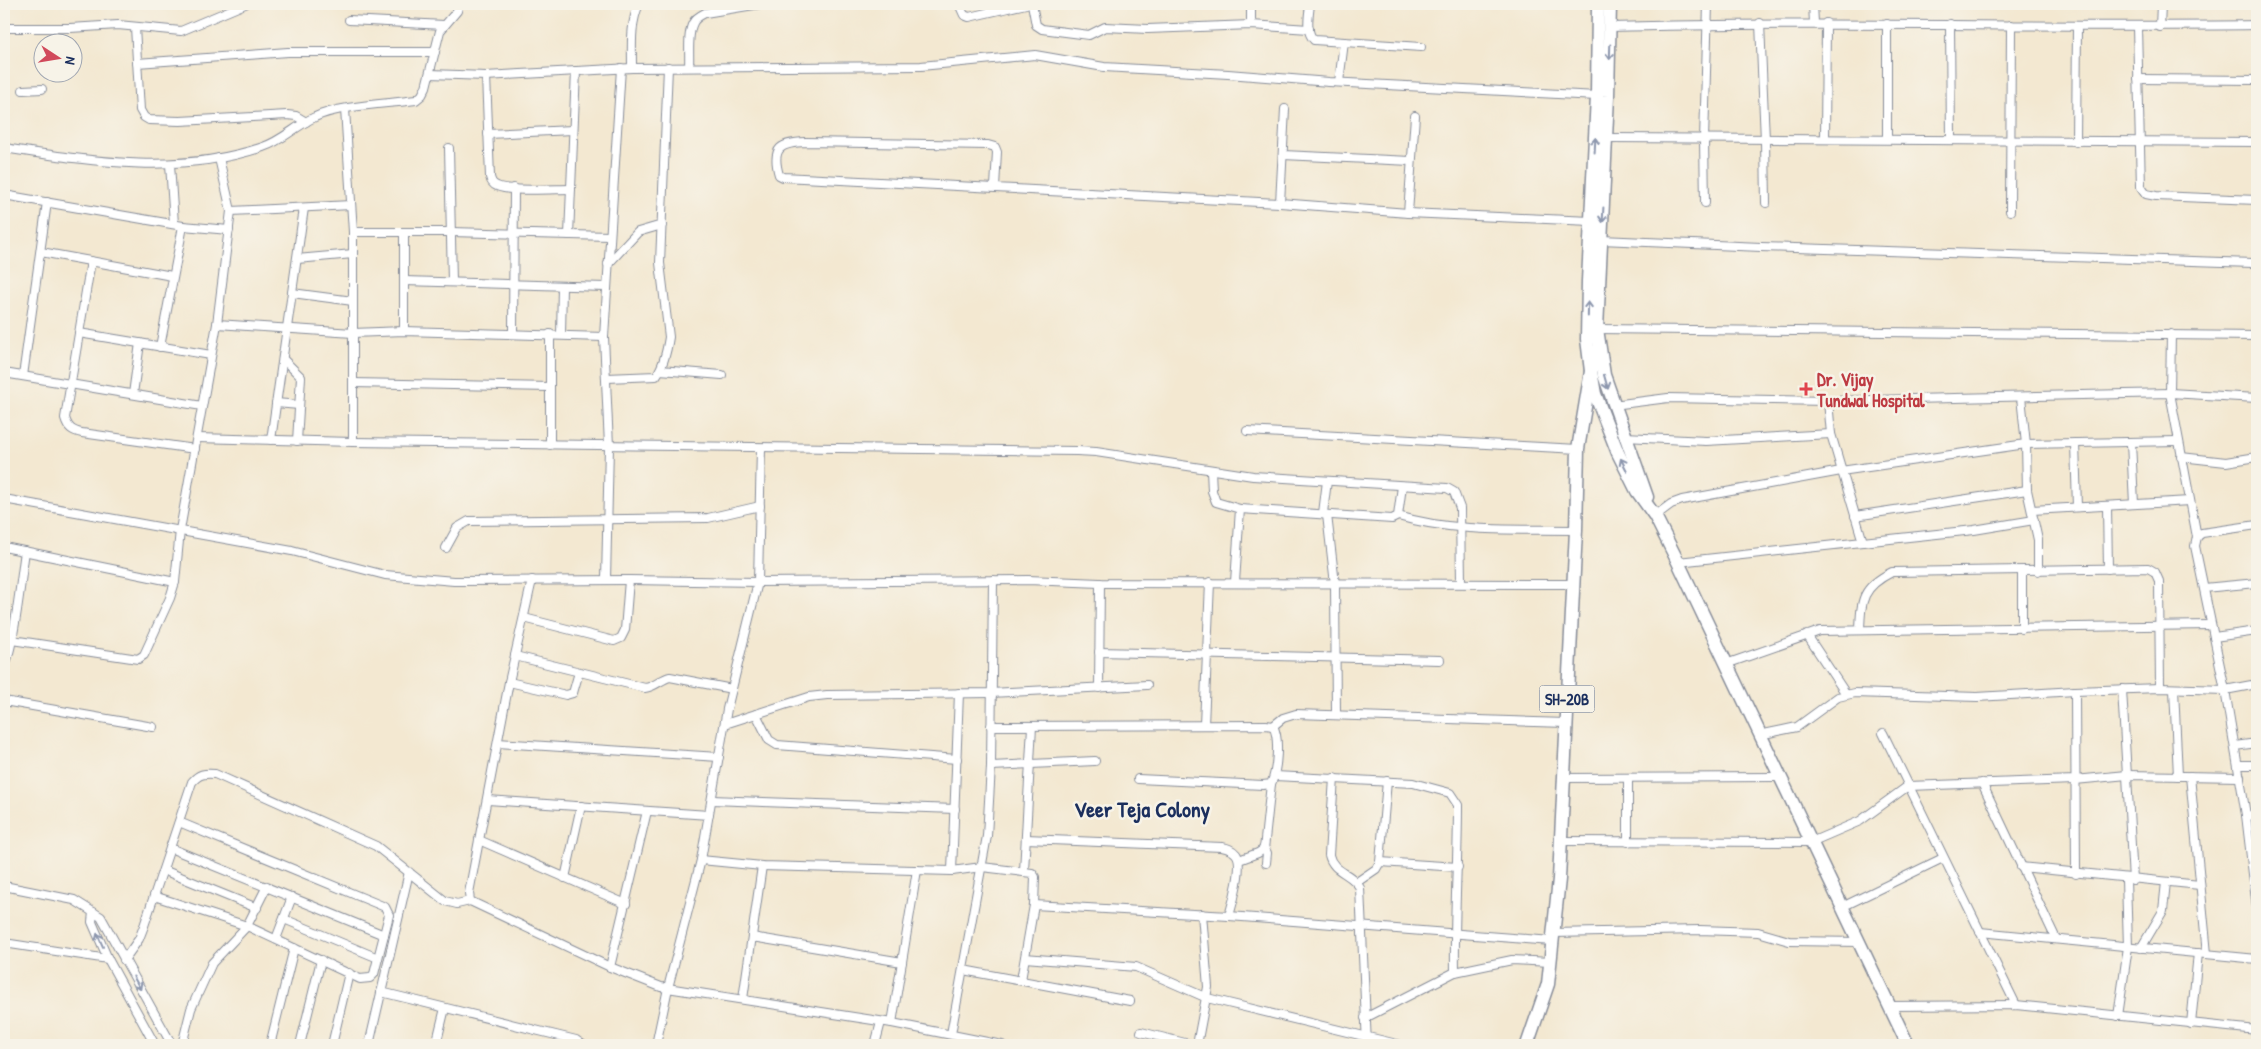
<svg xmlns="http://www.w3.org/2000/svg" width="2261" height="1049" viewBox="0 0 2261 1049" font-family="'Patrick Hand',sans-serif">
  <rect width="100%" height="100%" fill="#f7f3e8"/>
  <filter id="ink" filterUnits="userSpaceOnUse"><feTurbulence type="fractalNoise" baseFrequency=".02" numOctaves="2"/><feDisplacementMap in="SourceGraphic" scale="10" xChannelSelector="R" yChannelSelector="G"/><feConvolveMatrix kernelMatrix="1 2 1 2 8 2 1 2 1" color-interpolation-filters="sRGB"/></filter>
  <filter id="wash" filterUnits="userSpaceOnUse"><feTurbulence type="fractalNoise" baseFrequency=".0096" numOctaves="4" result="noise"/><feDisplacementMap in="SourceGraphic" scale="20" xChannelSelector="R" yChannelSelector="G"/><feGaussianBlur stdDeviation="1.12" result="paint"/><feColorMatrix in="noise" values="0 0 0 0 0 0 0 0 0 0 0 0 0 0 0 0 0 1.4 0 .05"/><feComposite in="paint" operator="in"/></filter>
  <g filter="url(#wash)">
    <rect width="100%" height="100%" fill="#f3e8d1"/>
  </g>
  <g filter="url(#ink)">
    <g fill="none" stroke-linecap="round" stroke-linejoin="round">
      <!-- minor casing -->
      <g stroke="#878c98" stroke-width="10">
        <g id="minor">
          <polyline points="959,4 964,15 969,17 1026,4"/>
          <polyline points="1032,4 1036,25 1042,29 1089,35 1105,27 1148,29 1251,25 1309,29"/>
          <polyline points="1251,4 1251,25"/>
          <path d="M1310 4C1309 15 1305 32 1314 40L1421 47"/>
          <polyline points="1813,4 1814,23"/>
          <polyline points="349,20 444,25"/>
          <polyline points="1760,23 1765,140 1766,203"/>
          <polyline points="1887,24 1887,139"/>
          <polyline points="1950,24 1951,140"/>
          <polyline points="135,27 140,110 144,117 149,120 180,121 287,115 296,116 306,122"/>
          <path d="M1611 27C1826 21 2042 28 2257 25"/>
          <polyline points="2137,27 2141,187 2146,194 2156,196 2257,200"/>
          <polyline points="2160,27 2161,4"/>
          <polyline points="4,28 70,28 118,25 181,31 245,4"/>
          <polyline points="137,63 288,52 435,52"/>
          <path d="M689 67C690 54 687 34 693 23 695 18 701 15 705 13L760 4"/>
          <path d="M632 68C632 46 630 24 639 4"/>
          <polyline points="430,74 486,76 632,68 921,66 1035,55 1104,67 1228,74 1329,82 1597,96"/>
          <path d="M486 76 490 177C491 181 492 184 497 186 510 192 554 189 571 189"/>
          <polyline points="2138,79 2257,80"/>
          <polyline points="1339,82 1344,42"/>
          <polyline points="23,90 42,89"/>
          <polyline points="345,109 353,232 353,442"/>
          <polyline points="488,134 573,130"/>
          <polyline points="1607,138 2257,142"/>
          <polyline points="1825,139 1826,23"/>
          <polyline points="2076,142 2077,26"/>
          <path d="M4 148C90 161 178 176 263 147 282 141 297 125 315 117 340 105 388 104 416 100L422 95 426 87 440 31 457 11 459 4"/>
          <polyline points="449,148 452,282"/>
          <polyline points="1283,155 1411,161"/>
          <polyline points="170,164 174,224"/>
          <path d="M995 187 997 152 995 147 988 145 806 142C781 143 771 147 779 175L783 177 1280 203 1408 213 1591 221"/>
          <polyline points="4,195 183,226 229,230"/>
          <polyline points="1280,203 1285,109"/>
          <polyline points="1705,203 1704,140 1708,4"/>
          <polyline points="231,211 351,205"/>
          <polyline points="2010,211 2011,25"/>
          <polyline points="1408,213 1415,116"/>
          <polyline points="353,232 451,232 610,236"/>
          <polyline points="404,232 404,331"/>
          <polyline points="569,235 576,71"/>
          <polyline points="1601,240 1761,247 2253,263"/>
          <polyline points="41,252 172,276"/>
          <polyline points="297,259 353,254"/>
          <path d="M91 261 65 418C68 428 72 431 82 433L195 449"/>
          <polyline points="608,264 638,232 662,225"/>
          <polyline points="404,281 606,287"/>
          <polyline points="292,293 353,301"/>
          <polyline points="217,324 353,333 404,331 604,337"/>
          <polyline points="1597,329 2257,336"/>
          <polyline points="79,333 211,355"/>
          <polyline points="513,333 514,188"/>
          <polyline points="2171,334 2170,393 2197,537"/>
          <polyline points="561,335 562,286"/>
          <polyline points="160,347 183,226"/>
          <polyline points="283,359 301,377 297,441"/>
          <polyline points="660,370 722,375"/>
          <polyline points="4,373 202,406"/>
          <polyline points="23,376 47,202"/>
          <path d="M607 378 656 376C664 365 667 350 669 337L660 263 668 67"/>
          <polyline points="353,383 550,387"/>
          <polyline points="133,394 140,343"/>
          <polyline points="2021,397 2026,444 2027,490 2038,540 2038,571"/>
          <polyline points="1828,401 1831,434 1863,542"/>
          <polyline points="276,403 299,405"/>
          <polyline points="1613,405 1668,398 1828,401 2170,393 2257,398"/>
          <polyline points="1247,431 1578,449"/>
          <polyline points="1625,437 1706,441 1831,434"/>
          <polyline points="197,438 353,442 1077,451 1096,452 1253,476 1447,488 1454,492 1460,508 1461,583"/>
          <polyline points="271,440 304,208"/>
          <polyline points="2131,442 2134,504"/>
          <polyline points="2075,443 2077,507"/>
          <polyline points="550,445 550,334"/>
          <polyline points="2181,457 2226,462 2257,457"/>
          <polyline points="1211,470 1212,491 1216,502 1240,509 1392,519 1398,516 1402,486"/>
          <polyline points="1327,481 1323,513 1327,515 1335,584 1336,715"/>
          <polyline points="4,499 292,551 385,575 454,581 629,580 758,582 1028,580 1100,583 1574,584"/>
          <polyline points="2107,506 2108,569"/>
          <polyline points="2032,510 2190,501"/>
          <path d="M1398 516C1455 533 1517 529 1576 530"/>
          <polyline points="1655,516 1671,504 1682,500 1841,471 2026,444 2178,441"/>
          <polyline points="1855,516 2027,490"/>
          <polyline points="4,547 175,582"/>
          <polyline points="446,548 457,528 469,521 708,518 760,506"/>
          <polyline points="1678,562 1974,530 2034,520"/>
          <polyline points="2022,571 2022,629"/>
          <polyline points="532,580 509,682 469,893 470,901 610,967 661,987 892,1023 1002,1045"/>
          <polyline points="606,580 609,446 604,337 621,68"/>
          <polyline points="1235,582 1240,509"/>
          <polyline points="2204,588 2257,583"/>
          <polyline points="524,618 614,641 621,638 625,630 629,580"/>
          <path d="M1860 630C1861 600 1862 587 1892 572L2148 568 2155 572 2159 581 2160 688"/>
          <polyline points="1807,635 1846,694"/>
          <polyline points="2214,637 2257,631"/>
          <polyline points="12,640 138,659 144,655 170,598 175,582 180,530 217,324 231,211 219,158"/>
          <polyline points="1099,652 1440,660"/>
          <path d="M515 656 645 688C655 687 661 679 670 677L732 689"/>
          <polyline points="1726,664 1820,631 2211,625"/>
          <path d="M4 666C13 655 22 571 25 551"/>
          <polyline points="509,682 566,695 573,693 579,672"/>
          <polyline points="1099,688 1100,583"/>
          <polyline points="2122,689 2133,880"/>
          <polyline points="2174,689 2178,776"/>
          <polyline points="2075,691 2076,874"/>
          <polyline points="4,701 153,727"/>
          <polyline points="756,714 769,740 777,745 957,759"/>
          <polyline points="725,724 809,697 827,695 991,693 1147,685"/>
          <polyline points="1204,725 1210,582"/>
          <path d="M991 726 1266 725 1273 726C1280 738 1277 771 1271 784L1263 785 1138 779"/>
          <polyline points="1273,726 1283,718 1296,714 1566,723"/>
          <polyline points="1883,733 2016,1005"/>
          <polyline points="1759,735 1797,727 1838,697 1855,693 1977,697 2075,691 2160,688 2225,690 2257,684"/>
          <polyline points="498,743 719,757"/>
          <polyline points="2235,746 2257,743"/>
          <polyline points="2238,765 2257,765"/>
          <polyline points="991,766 1095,761"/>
          <path d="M1275 776 1413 783 1450 793 1458 805C1458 861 1454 917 1455 972"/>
          <polyline points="2190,776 2207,954"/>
          <path d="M1334 778 1329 855C1333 873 1353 873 1360 888L1367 1045"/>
          <polyline points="1565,778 1779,777"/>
          <polyline points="1982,783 2056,939"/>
          <polyline points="488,800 709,815"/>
          <polyline points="712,800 955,809"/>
          <polyline points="2246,815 2225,690 2195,546 2197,537 2202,533 2257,525"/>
          <polyline points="2257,816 2246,815 2257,908"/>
          <path d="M1026 839 1222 847C1227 848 1232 849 1236 854 1244 863 1233 903 1229 916"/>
          <polyline points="479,840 626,904"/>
          <polyline points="1562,841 1811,842 1860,821 1908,786 2075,780 2127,775 2240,777"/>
          <polyline points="1628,842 1628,779"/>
          <polyline points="1264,847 1267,853 1266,863"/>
          <polyline points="170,848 384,935"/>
          <polyline points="701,860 762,866 952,871 982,867 1032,873 1035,877 1034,905 1021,980"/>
          <polyline points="1239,860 1258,853 1264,849 1271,784"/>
          <polyline points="1380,862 1458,867"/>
          <polyline points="2021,867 2200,885"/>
          <polyline points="163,870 257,908"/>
          <polyline points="952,871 959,693"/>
          <polyline points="1024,871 1032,726"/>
          <polyline points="565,878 581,806"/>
          <polyline points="1357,882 1376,869 1380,862 1387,781"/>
          <polyline points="4,886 74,900 101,917 172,1045"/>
          <polyline points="154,896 247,926 360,979 370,978 374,974 389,915 385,907 179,822"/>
          <polyline points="1034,905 1229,916 1552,941"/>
          <polyline points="1842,907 1943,858"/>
          <polyline points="93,912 92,922 108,959 155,1045"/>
          <polyline points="284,919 378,958"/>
          <polyline points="1980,932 2257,959"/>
          <polyline points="1553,933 1700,930 1758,932 1789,941 1860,942"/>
          <polyline points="752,937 902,962"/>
          <polyline points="276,939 292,897"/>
          <polyline points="4,943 108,959"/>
          <polyline points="2141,948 2163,911 2166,882"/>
          <polyline points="1025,958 1136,967 1207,998 1401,1045"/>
          <path d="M124 960 139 939 144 926 192 782C199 774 204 773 215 774L376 846 445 901 457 904 470 901"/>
          <polyline points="610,967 647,811"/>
          <polyline points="963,970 1130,1001"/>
          <polyline points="381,992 576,1040 583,1045"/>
          <polyline points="743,999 762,866"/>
          <polyline points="1890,1006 2016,1005 2257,1030"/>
          <polyline points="2118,1016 2128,947 2126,879"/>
          <polyline points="1365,1018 1455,972 1512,960 1550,962"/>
          <polyline points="892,1023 917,870"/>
          <polyline points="2191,1024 2198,953"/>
          <polyline points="1141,1032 1193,1045"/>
          <polyline points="951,1034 987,836 991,766 993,580"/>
          <polyline points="182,1045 191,1009 212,963 247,926 267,886"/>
          <polyline points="270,1045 294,948"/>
          <polyline points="300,1045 321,960"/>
          <polyline points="332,1045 349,973"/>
          <polyline points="369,1045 409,872"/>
          <polyline points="436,1045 445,1008"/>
          <polyline points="656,1045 668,988 701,860 727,709 758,582 761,448"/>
          <polyline points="875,1045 881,1022"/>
          <polyline points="1197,1045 1208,987 1202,914"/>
        </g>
      </g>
      <!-- primary casing -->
      <g stroke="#878c98" stroke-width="15">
        <g id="primary">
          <polyline points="1598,4 1597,96 1588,281 1587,339 1591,371 1595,394 1618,453 1637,491 1655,516 1678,562 1908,1045"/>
          <polyline points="1610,4 1608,96 1597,329 1604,375 1647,497"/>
          <polyline points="1527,1045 1548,984 1559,879 1576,530 1578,449 1591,371 1599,352"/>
        </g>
      </g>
      <!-- minor -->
      <use href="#minor" stroke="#fff" stroke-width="8"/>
      <!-- primary -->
      <use href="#primary" stroke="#fff" stroke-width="12"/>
    </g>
    <!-- one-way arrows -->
    <defs><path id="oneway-shaft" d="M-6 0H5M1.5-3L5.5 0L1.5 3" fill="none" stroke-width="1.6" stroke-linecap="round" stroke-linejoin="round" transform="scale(1.25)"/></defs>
    <g stroke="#8d97ae">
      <use href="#oneway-shaft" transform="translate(1610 52) rotate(92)"/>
      <use href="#oneway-shaft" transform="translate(1595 145) rotate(-87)"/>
      <use href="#oneway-shaft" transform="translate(1603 215) rotate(93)"/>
      <use href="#oneway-shaft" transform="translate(1588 309) rotate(-89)"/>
      <use href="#oneway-shaft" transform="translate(1606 382) rotate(74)"/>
      <use href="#oneway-shaft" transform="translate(1624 465) rotate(-117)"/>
      <use href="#oneway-shaft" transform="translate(100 940) rotate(-114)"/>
      <use href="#oneway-shaft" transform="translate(137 983) rotate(61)"/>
    </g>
  </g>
  <!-- markers -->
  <path fill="#e0444e" stroke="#f7f3e8" stroke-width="2" d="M1803.5 381.5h5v5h5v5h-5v5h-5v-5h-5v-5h5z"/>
  <g text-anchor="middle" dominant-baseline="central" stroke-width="5" stroke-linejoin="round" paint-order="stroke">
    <!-- shield labels -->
    <rect fill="#f7f3e8" stroke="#5d6a87" stroke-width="1" x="1539.5" y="685.5" width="55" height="27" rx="4"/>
    <g font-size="16" font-weight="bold" fill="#1b2f5e">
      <text x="1567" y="699">SH-20B</text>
    </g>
    <!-- health labels -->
    <g font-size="18" font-weight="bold" fill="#be3a42" stroke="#f7f3e8" text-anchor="start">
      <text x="1817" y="379">Dr. Vijay<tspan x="1817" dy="21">Tundwal Hospital</tspan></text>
    </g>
    <!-- district labels -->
    <g font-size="22" font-weight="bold" fill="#1b2f5e" stroke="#f7f3e8">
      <text x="1142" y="809">Veer Teja Colony</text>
    </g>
  </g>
  <!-- margin -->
  <rect width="2261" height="1049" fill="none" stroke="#f7f3e8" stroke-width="20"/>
  <!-- north arrow -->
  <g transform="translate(58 58) rotate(102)"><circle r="24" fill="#f7f3e8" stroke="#9fa5b1"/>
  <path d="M0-4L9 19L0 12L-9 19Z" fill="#d1495b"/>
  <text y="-8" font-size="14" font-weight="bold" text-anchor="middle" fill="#1b2f5e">N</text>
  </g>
</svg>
